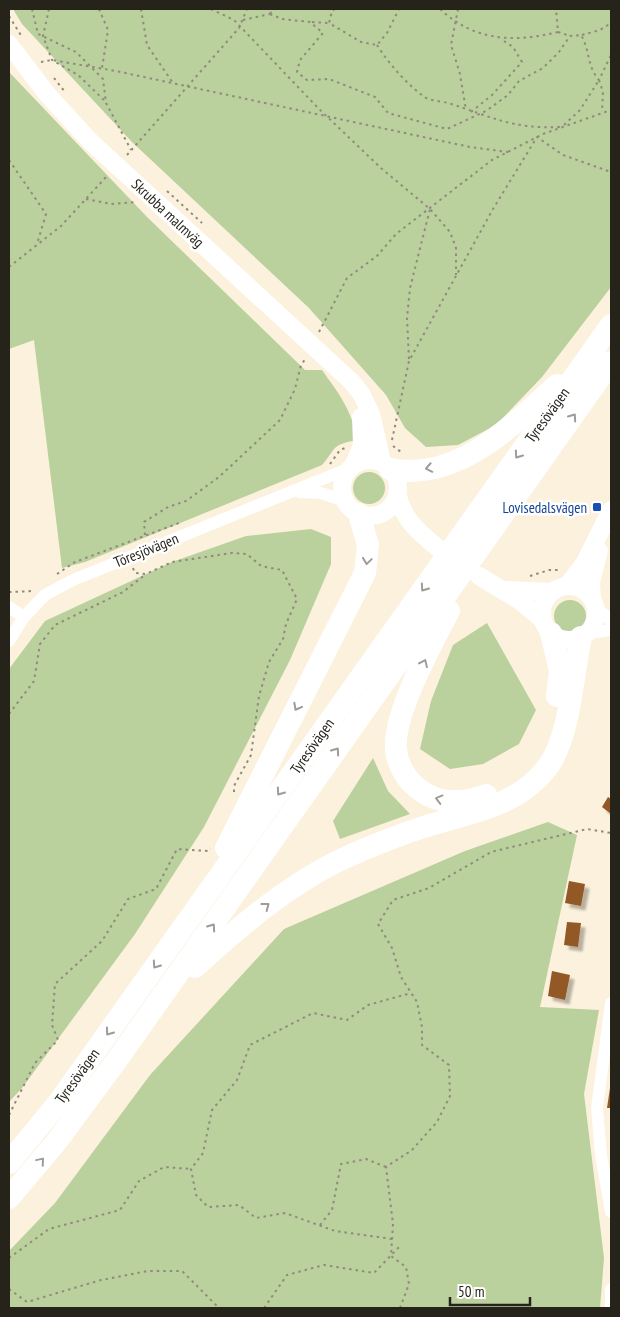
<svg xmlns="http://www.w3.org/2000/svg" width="620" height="1317" viewBox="0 0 620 1317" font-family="'PT Sans Narrow',sans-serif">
  <defs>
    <filter id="shadow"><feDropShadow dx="4.5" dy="4.5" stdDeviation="1" flood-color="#0004"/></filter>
  </defs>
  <rect width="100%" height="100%" fill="#fbf1dc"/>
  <!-- green -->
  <g fill="#bad09d">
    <polygon points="13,9 611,9 611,287 542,377 496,425 458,445 426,447 405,428 386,395 309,308 132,142 22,24"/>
    <path d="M9 72 147 217 305 370H322C339 394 352 410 357 440 330 445 337 448 322 465L85 562 62 568 34 340 9 349Z"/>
    <circle cx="369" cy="488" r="16"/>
    <polygon points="311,529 331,537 331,564 290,660 204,827 135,934 22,1088 9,1102 9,669 45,621 172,562 246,536"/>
    <circle cx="570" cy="616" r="16"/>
    <polygon points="487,623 536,710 519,744 483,764 450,769 420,749 431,701 453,645"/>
    <polygon points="373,758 388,791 410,814 340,839 333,821"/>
    <polygon points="548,822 577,835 540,1007 599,1010 584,1094 604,1258 600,1308 9,1308 9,1251 55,1203 150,1075 284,929 465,851"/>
  </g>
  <!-- building -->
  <g fill="#925926" filter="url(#shadow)">
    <polygon points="608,797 611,799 611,814 602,807"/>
    <polygon points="569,881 585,884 581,906 565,903"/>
    <polygon points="567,922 581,923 578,947 564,945"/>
    <polygon points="552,971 570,975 565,1000 548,996"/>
    <polygon points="610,1088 611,1088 611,1108 607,1108"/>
  </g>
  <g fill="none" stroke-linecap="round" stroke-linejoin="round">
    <!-- path -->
    <g stroke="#918b7c" stroke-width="2" stroke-dasharray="2.5 4" stroke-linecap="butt">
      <polyline points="32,9 38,34 76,52 103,79 106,103 131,150"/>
      <polyline points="49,9 43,36 52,60 78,75 106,102"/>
      <polyline points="99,9 108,30 102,68"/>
      <polyline points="141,9 147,45 173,83"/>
      <polyline points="211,9 234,20 319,109 382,169 430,209 450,232 456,248 456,275"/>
      <polyline points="335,9 332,11 329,23 361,42 377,45 387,33 399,9"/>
      <path d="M440 9C474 41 514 43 558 32L556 9"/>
      <polyline points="458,9 451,45 460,74 466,110"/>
      <path d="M270 14 282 19 310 22 323 33 300 60 297 72 307 80 329 79 375 97 388 113 447 129 486 111 508 95 519 81 543 68 559 52 570 36 581 35C590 50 587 67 599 80L611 55"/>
      <polyline points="270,14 273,9"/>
      <polyline points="9,16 22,37"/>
      <polyline points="243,20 270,14"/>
      <polyline points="312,22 329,23"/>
      <polyline points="558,32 570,36"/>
      <polyline points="582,35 600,30 611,23"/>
      <path d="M377 45C389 64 405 82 423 96 429 101 441 101 448 103 493 117 511 129 560 127"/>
      <polyline points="41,62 52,60 116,71 470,147 508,152"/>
      <polyline points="54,78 65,92"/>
      <polyline points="599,80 603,92 602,112"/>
      <polyline points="471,112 492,95 522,62 513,47 501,39"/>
      <polyline points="564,125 580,110 599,80"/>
      <polyline points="127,155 239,28 247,9"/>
      <polyline points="9,160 46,214 37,244"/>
      <polyline points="167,191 202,223"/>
      <polyline points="86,199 111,204 137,202"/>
      <polyline points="9,267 61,226 107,176"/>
      <polyline points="319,332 347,278 377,256 396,234 492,160 543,134 611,110"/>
      <polyline points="409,359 407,318 410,288 430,209"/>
      <polyline points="392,440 409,361 493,209 537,137 563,155 611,172"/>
      <polyline points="393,446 401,452"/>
      <polyline points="330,464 340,450 345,448"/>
      <polyline points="145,535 144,522 168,507 186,501 219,477 280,420 295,389 301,365 306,358"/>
      <polyline points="133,568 135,573 146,574 172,562 232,553 247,554 261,566 282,570 297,599 286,624 283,639 269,662 259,696 251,755 234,786 234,795"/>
      <polyline points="57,574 75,562 179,523"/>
      <polyline points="530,576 549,570 561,570"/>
      <polyline points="9,592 34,591"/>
      <polyline points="9,714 34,681 40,644 55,625 123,592 146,574"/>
      <polyline points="9,1115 35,1063 58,1040 52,1025 55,984 102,941 128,899 156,889 177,849 208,851 210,848"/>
      <polyline points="320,1225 332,1210 341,1164 366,1159 386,1167"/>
      <polyline points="392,1239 335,1231 285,1213 256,1218 239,1205 208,1207 196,1195 191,1169 203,1153 212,1110 237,1080 250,1045 313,1013 347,1020 368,1005 411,993"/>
      <polyline points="9,1258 49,1229 120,1210 139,1181 164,1167 191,1169"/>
      <polyline points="9,1289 27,1302 101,1280 148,1271 182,1271 219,1308"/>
      <polyline points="264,1308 287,1275 324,1265 374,1273 399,1247"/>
      <polyline points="400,1308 409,1284 406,1267 391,1256 393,1224 386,1167 412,1150 437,1122 450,1096 449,1065 422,1045 422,1027 417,1002 401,977 392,948 378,924 393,900 429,888 491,852 587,829 611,833"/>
    </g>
    <!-- street -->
    <g stroke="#fff" stroke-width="12">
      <polyline points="300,492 321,493 345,501"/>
      <polyline points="9,607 24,617 45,595 73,580 350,468"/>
      <polyline points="596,608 611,620"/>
      <polyline points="588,633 611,630"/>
      <polyline points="9,641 24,617"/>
      <polyline points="611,1003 597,1108 601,1155 611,1212"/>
      <polyline points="611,1308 611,1289"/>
    </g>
    <!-- secondary -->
    <g stroke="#fff" stroke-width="18">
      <polyline points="9,44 47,94 90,141 352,382 362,395 371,414 382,462"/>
      <circle cx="370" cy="488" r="28"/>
      <polyline points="354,464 362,445 361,417"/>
      <path d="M397 493C403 519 418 532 438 548"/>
      <polyline points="479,576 520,601 542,619"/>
      <circle cx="569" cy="613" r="27"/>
      <polyline points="567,586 584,564 611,510"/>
      <polyline points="505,590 552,592"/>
      <polyline points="592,599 591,582 599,551"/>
    </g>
    <!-- highway -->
    <g stroke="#fff" stroke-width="22">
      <path d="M390 469C458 482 511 426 557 385"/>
      <path d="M449 611C432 644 393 713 396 749 397 765 407 781 420 790 439 805 464 803 486 795"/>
      <polyline points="551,633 560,671 557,696"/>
      <polyline points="226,848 365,573 368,545 359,514"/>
      <path d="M195 967C239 927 284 888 338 861 368 847 398 835 430 825 473 812 521 805 549 765 570 735 573 674 581 637"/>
      <polyline points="9,1163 59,1102 611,325"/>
      <polyline points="9,1198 57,1141 114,1064 611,362"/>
    </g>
  </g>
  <!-- one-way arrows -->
  <defs><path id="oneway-chevron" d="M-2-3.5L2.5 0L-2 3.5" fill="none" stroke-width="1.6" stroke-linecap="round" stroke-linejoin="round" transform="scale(1.25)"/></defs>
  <g stroke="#9d9c98">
    <use href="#oneway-chevron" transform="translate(573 417) rotate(-55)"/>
    <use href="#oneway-chevron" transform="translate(518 455) rotate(125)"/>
    <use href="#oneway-chevron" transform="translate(429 468) rotate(169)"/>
    <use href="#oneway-chevron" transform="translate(367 561) rotate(98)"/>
    <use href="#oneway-chevron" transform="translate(424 588) rotate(125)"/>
    <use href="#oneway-chevron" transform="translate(424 663) rotate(-65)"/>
    <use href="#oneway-chevron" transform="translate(297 707) rotate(118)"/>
    <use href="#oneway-chevron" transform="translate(336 751) rotate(-55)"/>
    <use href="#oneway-chevron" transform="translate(280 792) rotate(125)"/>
    <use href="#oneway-chevron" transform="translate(439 799) rotate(-165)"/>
    <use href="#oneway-chevron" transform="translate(266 906) rotate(-37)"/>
    <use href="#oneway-chevron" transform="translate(212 927) rotate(-55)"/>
    <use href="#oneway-chevron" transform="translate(156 965) rotate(125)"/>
    <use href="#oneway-chevron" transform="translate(109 1032) rotate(126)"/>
    <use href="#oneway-chevron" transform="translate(41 1161) rotate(-50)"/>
  </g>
  <!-- markers -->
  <rect fill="#1a4fb4" stroke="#fff" stroke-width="2" x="592" y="502" width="10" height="10" rx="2.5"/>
  <g text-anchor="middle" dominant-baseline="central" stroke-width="5" stroke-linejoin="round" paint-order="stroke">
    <!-- street labels -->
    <g font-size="15" fill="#26231b" stroke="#fff">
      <text transform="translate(168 213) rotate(43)">Skrubba malmväg</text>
      <text transform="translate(547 415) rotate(-54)">Tyresövägen</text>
      <text transform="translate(146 550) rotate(-22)">Töresjövägen</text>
      <text transform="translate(312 746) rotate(-55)">Tyresövägen</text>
      <text transform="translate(77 1076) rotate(-54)">Tyresövägen</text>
    </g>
    <!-- transit labels -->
    <g font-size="15" fill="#164399" stroke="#fff" text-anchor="end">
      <text x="587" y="507">Lovisedalsvägen</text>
    </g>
  </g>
  <!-- border -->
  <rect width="620" height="1317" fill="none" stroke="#26231b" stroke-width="20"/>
  <!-- scale -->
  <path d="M450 1297v8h80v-8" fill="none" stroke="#26231b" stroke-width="2.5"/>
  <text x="458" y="1297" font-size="15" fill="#26231b" stroke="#ffffff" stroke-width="4" paint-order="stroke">50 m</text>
</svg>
